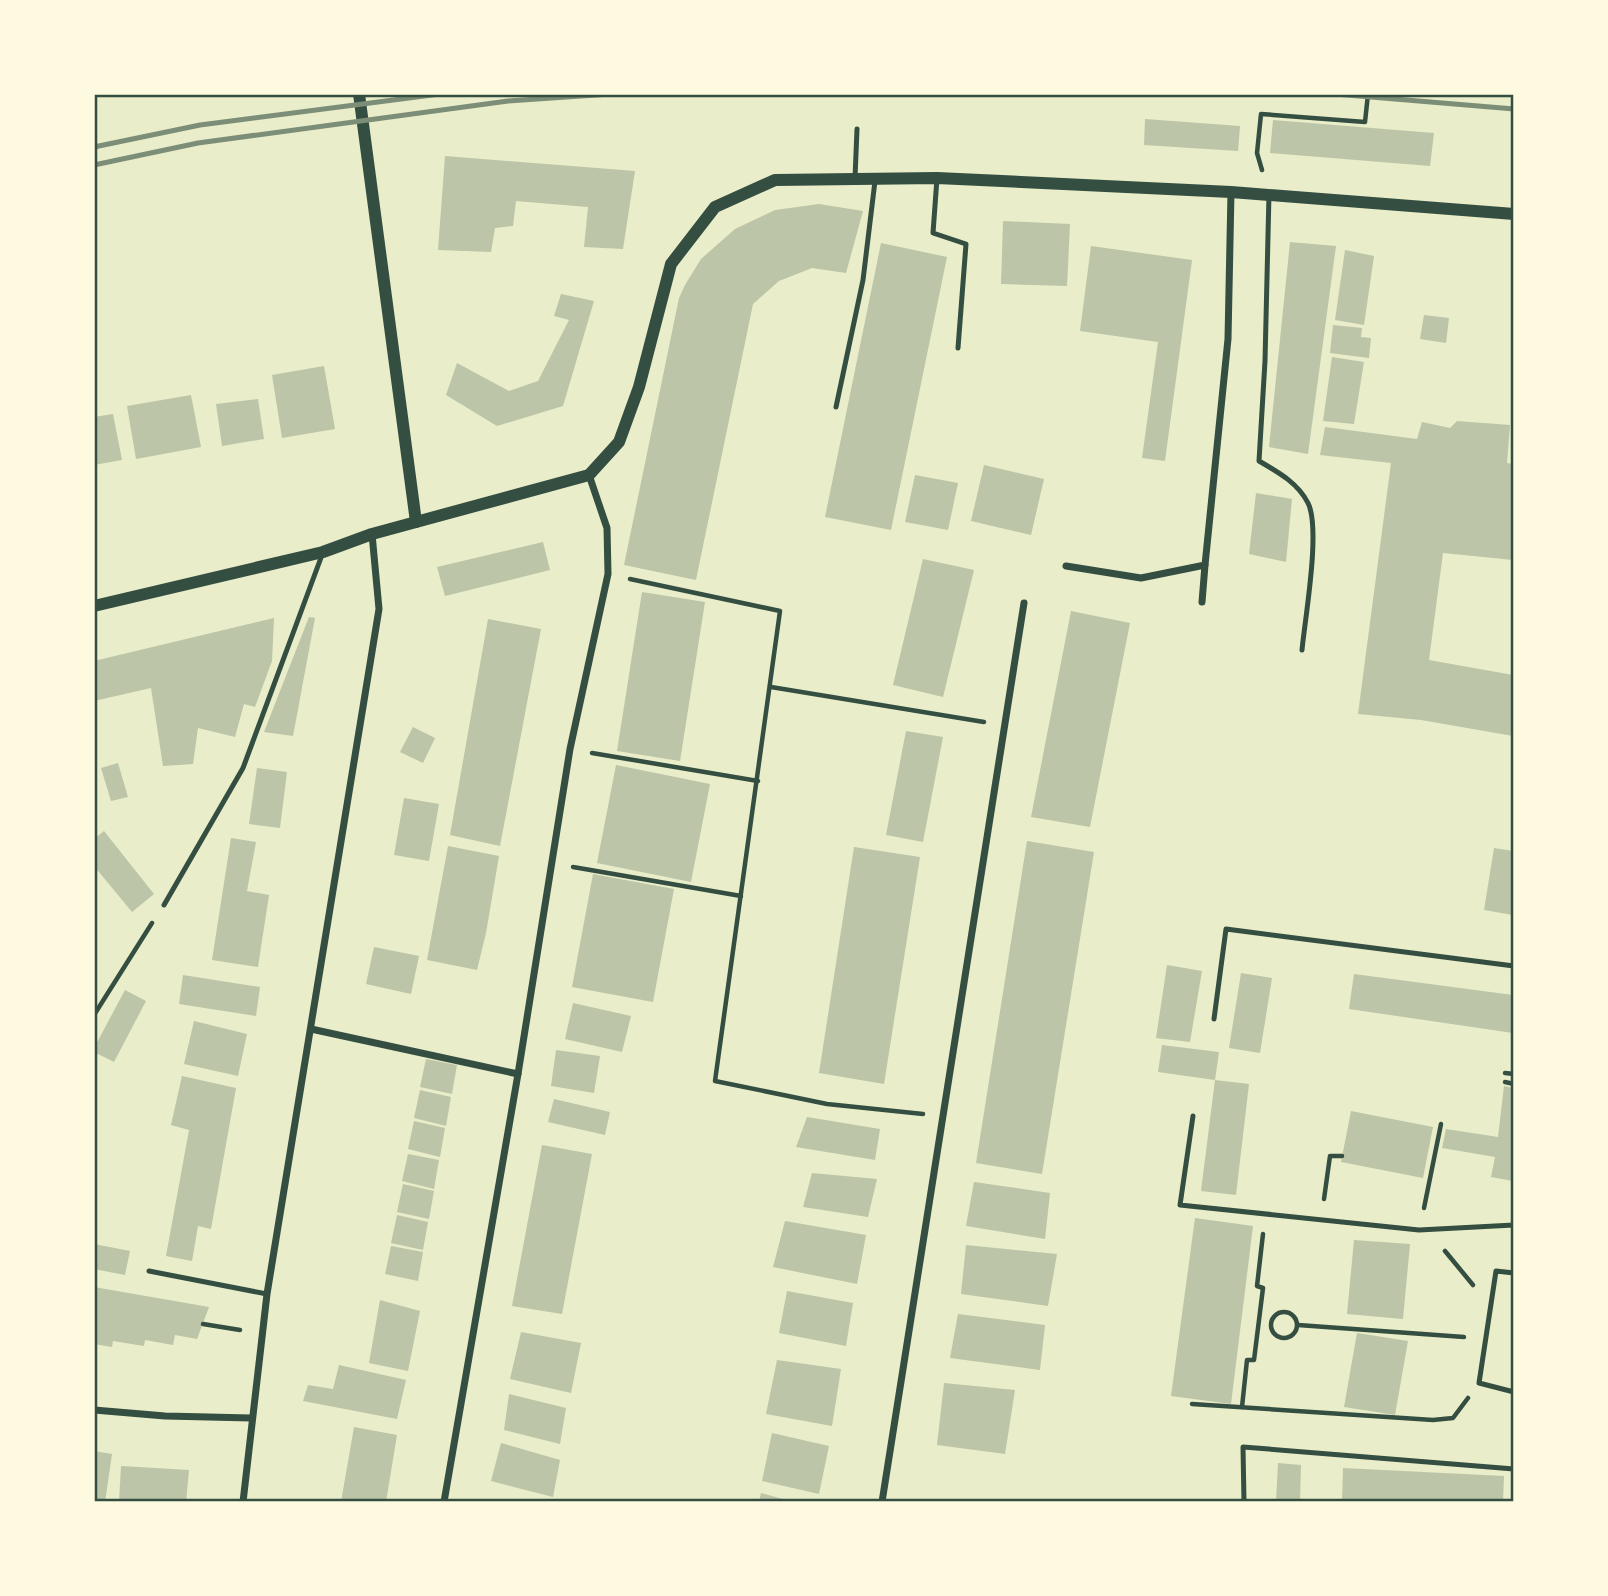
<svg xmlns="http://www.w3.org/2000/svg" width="1608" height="1596" viewBox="0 0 1608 1596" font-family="Cabin,sans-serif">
  <rect width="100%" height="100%" fill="#e9edc9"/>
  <!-- building -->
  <g fill="#bcc5a7">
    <polygon points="1145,119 1240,126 1238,151 1144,145"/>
    <polygon points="1273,120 1434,133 1430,166 1270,153"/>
    <polygon points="445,156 635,171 623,249 584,247 588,207 516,201 513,226 495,228 491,252 438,250"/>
    <polygon points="819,204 863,211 846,273 812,268 779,281 753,304 696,580 624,565 679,298 685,285 701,259 735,229 775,210"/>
    <polygon points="1003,221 1070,224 1067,286 1001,284"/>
    <polygon points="1290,242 1336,246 1308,454 1269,447"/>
    <polygon points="881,243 947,257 891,530 825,517"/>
    <polygon points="1091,246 1192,260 1165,461 1142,458 1158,342 1080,331"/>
    <polygon points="1345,250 1374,256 1364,325 1335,320"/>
    <polygon points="561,294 594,301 563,406 497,426 446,395 457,363 509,391 538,381 569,320 554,316"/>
    <polygon points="1424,315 1449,318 1446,343 1420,339"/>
    <polygon points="1333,325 1362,328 1361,337 1371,338 1369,358 1330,353"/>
    <polygon points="1332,357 1364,362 1354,424 1323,421"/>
    <polygon points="324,366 335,429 282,438 272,375"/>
    <polygon points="191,395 201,447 136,459 127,406"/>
    <polygon points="258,399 264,439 222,446 216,404"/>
    <polygon points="113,414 122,460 94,465 94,417"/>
    <polygon points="1457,421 1510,425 1507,463 1513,464 1513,560 1443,553 1429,660 1513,675 1513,736 1421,720 1358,714 1391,463 1320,455 1325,427 1417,439 1422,422 1450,428"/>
    <polygon points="984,465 1044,479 1031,535 971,521"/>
    <polygon points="915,475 958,483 948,530 905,522"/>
    <polygon points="1256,493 1292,499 1286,562 1249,554"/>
    <polygon points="543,542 550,570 445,596 437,567"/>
    <polygon points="923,559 974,570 943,697 893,685"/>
    <polygon points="642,592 705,602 680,761 617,751"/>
    <polygon points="1071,611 1130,623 1090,827 1031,817"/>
    <polygon points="309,617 315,618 293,736 264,732"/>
    <polygon points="274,618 272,661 255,707 244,704 235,737 198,728 193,764 163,766 151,688 94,701 94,661"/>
    <polygon points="488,619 541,629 500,846 450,835"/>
    <polygon points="413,727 435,738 423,763 400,752"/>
    <polygon points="906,731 943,737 923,842 886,835"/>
    <polygon points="118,763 128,797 111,801 101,768"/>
    <polygon points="616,765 710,784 691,882 597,863"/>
    <polygon points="257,768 287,772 280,828 249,824"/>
    <polygon points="404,798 439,804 429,861 394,855"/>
    <polygon points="104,831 154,894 132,912 94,866 94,839"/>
    <polygon points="231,838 256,842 247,891 269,895 258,967 212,960"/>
    <polygon points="1027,841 1094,852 1042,1174 976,1163"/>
    <polygon points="448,846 499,856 486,933 477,970 427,960"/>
    <polygon points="854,847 920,857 884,1084 819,1073"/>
    <polygon points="1494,848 1513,851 1513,915 1484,910"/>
    <polygon points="593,874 674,889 653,1002 572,987"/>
    <polygon points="374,947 419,956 411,994 366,984"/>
    <polygon points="1167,965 1202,971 1190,1042 1156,1038"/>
    <polygon points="1241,973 1272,978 1260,1053 1229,1048"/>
    <polygon points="1354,974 1513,995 1513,1033 1349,1009"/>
    <polygon points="183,975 260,987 256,1016 179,1004"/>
    <polygon points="125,990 146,1001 114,1062 94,1052 94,1048"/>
    <polygon points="573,1003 631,1016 622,1052 565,1039"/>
    <polygon points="194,1021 247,1034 238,1076 184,1064"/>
    <polygon points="1162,1045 1219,1052 1215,1080 1158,1072"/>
    <polygon points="556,1050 600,1056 594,1093 551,1086"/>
    <polygon points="426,1059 457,1065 452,1094 420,1087"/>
    <polygon points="182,1076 236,1088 211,1229 198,1226 192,1261 166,1256 189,1130 171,1125"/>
    <polygon points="1215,1080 1249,1084 1236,1195 1201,1191"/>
    <polygon points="1504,1086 1513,1088 1513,1181 1491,1177 1495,1157 1442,1148 1446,1129 1498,1137"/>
    <polygon points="420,1090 451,1097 446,1126 414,1118"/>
    <polygon points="554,1099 610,1112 605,1135 548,1122"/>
    <polygon points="1351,1111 1433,1127 1423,1178 1341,1162"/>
    <polygon points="807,1117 880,1129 875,1160 796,1147"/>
    <polygon points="414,1121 445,1128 440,1157 408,1149"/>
    <polygon points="542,1145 592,1154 562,1314 512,1306"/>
    <polygon points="408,1154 439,1160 434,1189 402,1181"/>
    <polygon points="812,1173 877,1179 868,1217 803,1207"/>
    <polygon points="974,1182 1050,1193 1045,1239 966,1226"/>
    <polygon points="403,1184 434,1191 429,1219 397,1212"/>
    <polygon points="397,1215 428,1222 423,1250 391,1243"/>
    <polygon points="1195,1218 1253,1226 1231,1404 1171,1396"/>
    <polygon points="785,1221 866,1235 857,1284 773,1267"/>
    <polygon points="1354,1240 1410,1244 1403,1319 1347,1314"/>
    <polygon points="94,1244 130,1251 125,1275 94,1269"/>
    <polygon points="966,1245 1057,1254 1048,1306 961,1294"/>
    <polygon points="391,1246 423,1252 418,1281 385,1274"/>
    <polygon points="94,1287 209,1307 197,1339 175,1335 173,1345 145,1340 144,1346 113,1341 112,1347 94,1344"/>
    <polygon points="787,1291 853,1303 846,1346 779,1333"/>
    <polygon points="380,1300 420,1311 408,1371 369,1363"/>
    <polygon points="958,1314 1045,1325 1040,1370 950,1358"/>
    <polygon points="521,1332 581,1343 571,1393 510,1379"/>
    <polygon points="1357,1333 1408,1341 1395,1415 1344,1407"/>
    <polygon points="777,1360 841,1369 832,1426 766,1414"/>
    <polygon points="339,1365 406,1380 397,1419 303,1401 308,1385 333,1389"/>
    <polygon points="944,1383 1015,1390 1005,1454 937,1445"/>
    <polygon points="509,1394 566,1408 560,1444 504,1430"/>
    <polygon points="354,1427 397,1435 386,1502 341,1502"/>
    <polygon points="772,1433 829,1446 819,1494 762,1481"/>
    <polygon points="501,1443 560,1460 553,1497 491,1481"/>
    <polygon points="94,1451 112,1454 105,1502 94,1501"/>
    <polygon points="1278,1463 1301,1465 1300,1502 1276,1502"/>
    <polygon points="121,1466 189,1470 186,1502 119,1502"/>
    <polygon points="1343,1468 1504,1476 1503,1502 1342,1502"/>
    <polygon points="761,1493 790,1501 790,1502 759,1502"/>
  </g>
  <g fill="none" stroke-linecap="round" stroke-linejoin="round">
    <!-- path -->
    <g stroke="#344e41" stroke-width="4.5">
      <polyline points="1262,170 1257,153 1261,114 1365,122 1368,94"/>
      <polyline points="630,579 780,611 715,1081 827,1104 923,1114"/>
      <polyline points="771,687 984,722"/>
      <polyline points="592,753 758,781"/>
      <polyline points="573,867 741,896"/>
      <polyline points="94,1015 152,923"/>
      <polyline points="1505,1073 1514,1074"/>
      <polyline points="1505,1082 1514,1084"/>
      <polyline points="1324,1199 1330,1156 1342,1156"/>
      <polyline points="1424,1208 1441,1124"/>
      <polyline points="1445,1251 1473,1285"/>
      <circle cx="1284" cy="1325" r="13"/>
      <polyline points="203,1324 240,1330"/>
      <polyline points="1298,1325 1464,1337"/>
      <polyline points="1192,1404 1433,1420 1453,1418 1468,1398"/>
      <polyline points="1242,1407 1247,1360 1254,1360 1263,1288 1257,1286 1263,1234"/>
    </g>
    <!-- service -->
    <g stroke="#344e41" stroke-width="5">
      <polyline points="855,178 857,129"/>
      <polyline points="937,178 933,233 966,244 958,348"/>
      <path d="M1269 194 1265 361 1259 461C1278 472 1298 483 1308 503 1321 529 1305 618 1302 650"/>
      <polyline points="836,407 863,280 875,181"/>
      <polyline points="164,905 243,768 322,555"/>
      <polyline points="1214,1019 1226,929 1514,966"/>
      <polyline points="1193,1116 1180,1205 1419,1230 1514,1225"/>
      <polyline points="149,1271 267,1294"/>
      <polyline points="1514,1273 1496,1271 1479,1383 1514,1392"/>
      <polyline points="1244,1502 1243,1447 1514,1469"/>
    </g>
    <!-- minor -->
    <g stroke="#344e41" stroke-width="7">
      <polyline points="1066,566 1141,578 1205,565 1228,339 1231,192"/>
      <polyline points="1202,602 1205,565"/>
      <polyline points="311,1029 518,1074"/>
      <polyline points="94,1410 165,1416 251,1418"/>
      <polyline points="243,1502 267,1294 379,609 372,534"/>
      <polyline points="444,1502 518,1074 570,749 608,574 607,528 589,475"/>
      <polyline points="882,1502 1024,603"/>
    </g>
    <!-- tertiary -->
    <g stroke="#344e41" stroke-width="12">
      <polyline points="359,94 416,522 589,475 619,442 639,387 671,264 715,207 775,180 937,178 1231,192 1514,214"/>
      <polyline points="94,606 323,552 372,534 416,522"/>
    </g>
    <!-- rail -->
    <g stroke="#7c8e77" stroke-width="5">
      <polyline points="1335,94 1514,109"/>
      <polyline points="94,147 200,125 440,94"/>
      <polyline points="94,165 198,143 508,101 611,94"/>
    </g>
  </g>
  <!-- border -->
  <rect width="1608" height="1596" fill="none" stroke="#fefae0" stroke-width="192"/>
  <rect x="96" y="96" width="1416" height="1404" fill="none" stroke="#344e41" stroke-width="2.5"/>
</svg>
